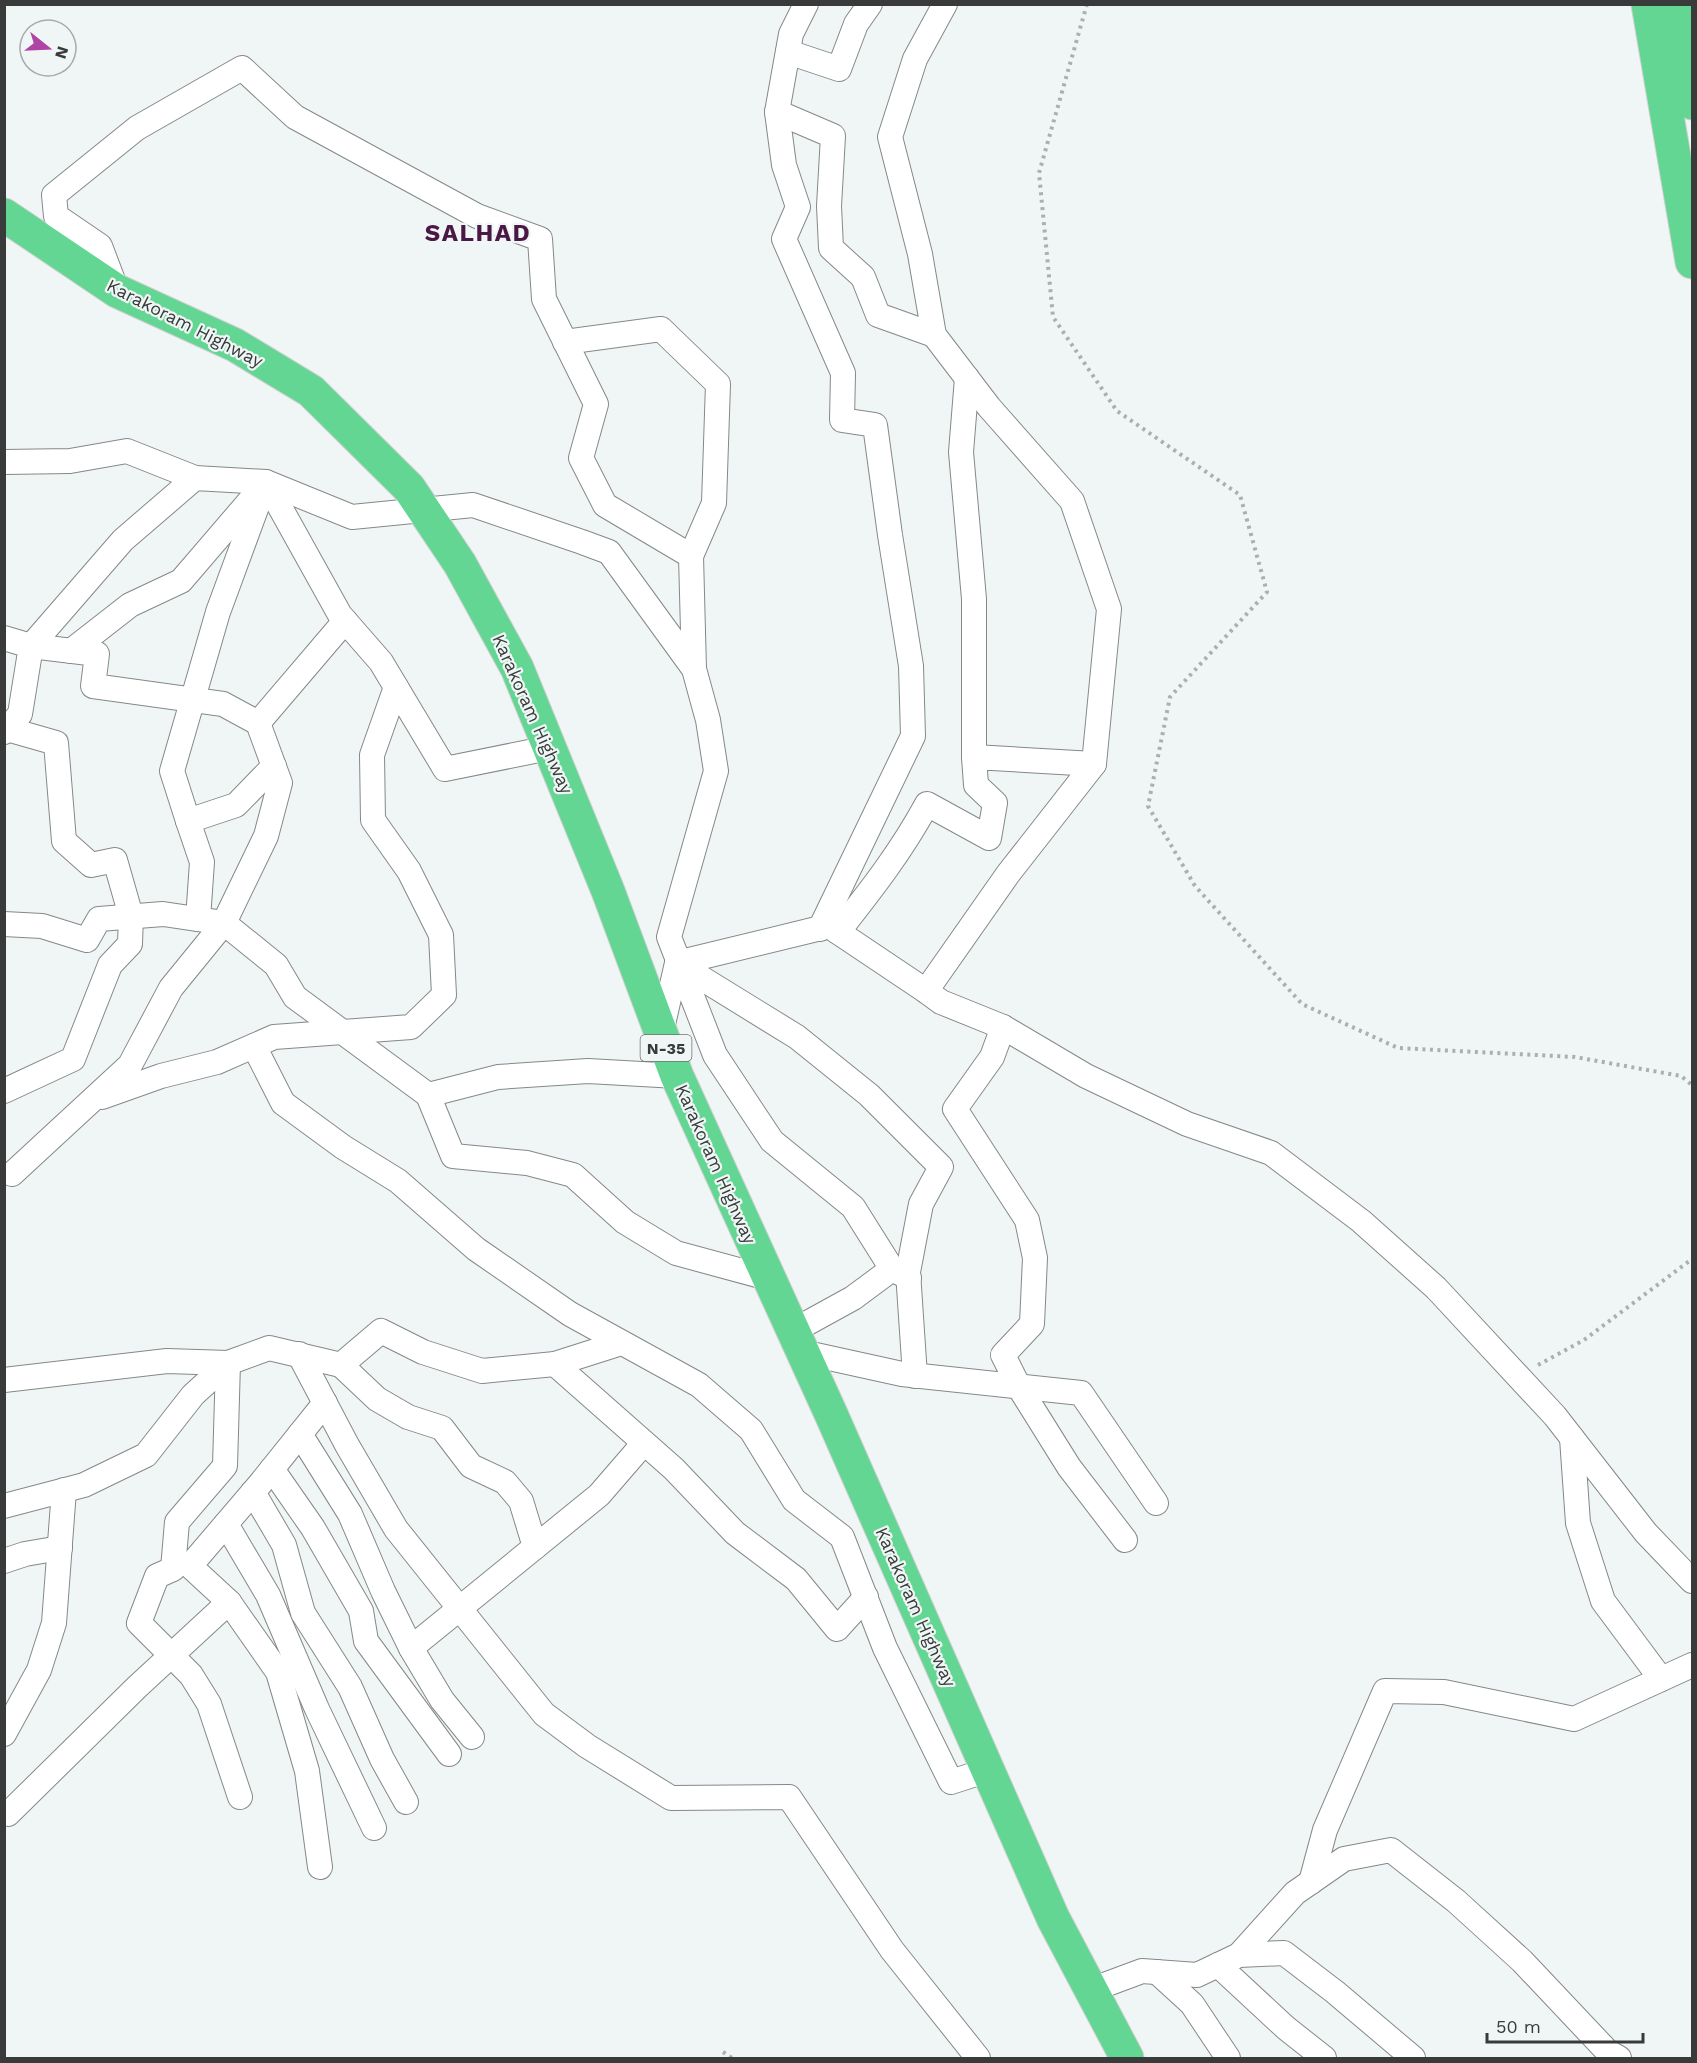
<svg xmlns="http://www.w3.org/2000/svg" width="1697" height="2063" viewBox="0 0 1697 2063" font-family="'Work Sans',sans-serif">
  <rect width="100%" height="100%" fill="#f0f6f5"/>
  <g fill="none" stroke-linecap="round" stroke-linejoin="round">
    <!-- minor casing -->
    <g stroke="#848988" stroke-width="26">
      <g id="minor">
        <polyline points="806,4 791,34 777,112 833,136 829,206 831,248 863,277 878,315 934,335"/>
        <polyline points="788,52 839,69 856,24 870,4"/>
        <polyline points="777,112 784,165 798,207 784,239 843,373 842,420 875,425 890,535 911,666 913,736 820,929"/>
        <polyline points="117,291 100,246 56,216 54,195 137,128 242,68 295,117 477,216 540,239 544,299 596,404 581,458 605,505 691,556 694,669 708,720 716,771 669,937 715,1055 772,1141 853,1207 892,1269 909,1278"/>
        <polyline points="565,342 661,329 718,384 714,503 691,556"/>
        <polyline points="967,378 961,452 974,599 974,757"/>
        <polyline points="4,462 70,461 127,451 195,478"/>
        <polyline points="4,638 31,646 97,654 93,686 223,704 258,723 280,783 266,836 224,923 171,988 130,1065 12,1174"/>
        <polyline points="71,651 130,605 181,581 266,482 340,615 381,662 445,769 549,748"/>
        <polyline points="258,723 345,621"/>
        <polyline points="4,732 20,714 31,646 123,540 195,478 266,482 352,517 473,505 582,542 609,552 694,669"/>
        <polyline points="188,821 172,771 218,612 260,498"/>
        <polyline points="198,919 202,862 188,821 236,805 274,766"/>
        <polyline points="4,924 42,926 87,940 99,919 163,914 224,923 276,965 295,997 428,1095 498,1077 588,1071 677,1076"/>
        <path d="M838 932C871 890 901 852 927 804L989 838 995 803 976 785 974 757 1094 764"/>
        <polyline points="677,963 797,1037 869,1095 941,1167 921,1204 908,1272 915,1376"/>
        <polyline points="926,991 1008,874 1094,764 1109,609 1072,501 989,407 934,335 920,254 890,137 915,59 945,4"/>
        <polyline points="1003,1027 992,1057 955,1109 1027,1220 1035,1258 1032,1324 1003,1355 1019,1387 1069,1467 1125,1540"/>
        <polyline points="661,1033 677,963 829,926 926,991 941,1002 1003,1027 1086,1076 1187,1124 1271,1153 1361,1221 1436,1288 1555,1416 1646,1533 1692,1581"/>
        <polyline points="254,1046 283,1103 343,1147 398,1181 476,1249 570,1314 699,1385 751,1430 794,1500 842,1537 885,1648 951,1782 988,1770"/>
        <polyline points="4,1091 73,1059 110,965 130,944 131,916 115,860 91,865 64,841 56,743 7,729"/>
        <polyline points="428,1095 453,1156 527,1163 573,1175 625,1222 676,1253 768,1278"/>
        <polyline points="102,1097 161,1076 217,1062 274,1037 411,1027 444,995 441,935 409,871 373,820 372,755 396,687"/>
        <polyline points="793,1331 853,1298 892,1269"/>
        <polyline points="802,1352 902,1374 1081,1393 1156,1503"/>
        <polyline points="299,1354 347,1445 396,1529 544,1714 587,1746 671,1798 789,1797 892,1950 978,2058"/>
        <polyline points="228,1363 225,1466 177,1522 173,1569 157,1576 139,1623 191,1675 209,1704 240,1797"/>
        <polyline points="555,1364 674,1469 735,1533 796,1579 837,1629 866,1597"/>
        <polyline points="341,1365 377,1399 408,1417 442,1428 471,1466 505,1482 521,1501 535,1547"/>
        <polyline points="4,1380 167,1361 228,1363 269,1348 341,1365 381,1331 423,1352 482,1371 555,1364 621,1343"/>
        <polyline points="300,1434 350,1514 383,1591 411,1648"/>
        <polyline points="1572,1438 1578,1523 1603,1601 1661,1679"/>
        <polyline points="272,1469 313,1528 361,1611 366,1641 449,1754"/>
        <polyline points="253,1492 284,1545 303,1613 350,1687 382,1759 406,1802"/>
        <polyline points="4,1506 84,1485 146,1455 193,1395 228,1363"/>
        <polyline points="226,1524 268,1595 317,1709 374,1828"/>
        <polyline points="4,1561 25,1554 60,1548"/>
        <polyline points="4,1734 39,1670 54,1623 64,1490"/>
        <polyline points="472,1737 442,1700 411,1648 599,1495 644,1443"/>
        <polyline points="8,1814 137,1687 229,1602"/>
        <polyline points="320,1867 307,1771 278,1672 229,1602 190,1566 260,1484 325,1403"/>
        <polyline points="1311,1882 1325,1830 1385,1691 1444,1692 1574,1719 1692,1665"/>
        <polyline points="1239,1955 1284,1953 1335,1992 1413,2058"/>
        <polyline points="1218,1965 1286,2028 1324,2058"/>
        <polyline points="1157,1972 1192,2004 1228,2058"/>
        <polyline points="1091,1990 1142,1971 1197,1975 1239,1955 1295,1893 1344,1859 1391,1850 1456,1901 1522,1961 1607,2051 1619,2058"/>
      </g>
    </g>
    <!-- highway casing -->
    <g stroke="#cfd0d0" stroke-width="35">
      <g id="highway">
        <polyline points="1648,4 1692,262"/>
        <polyline points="1675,4 1692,103"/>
        <polyline points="4,215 117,291 235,345 311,391 409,488 460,564 517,668 608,891 677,1076 831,1414 1053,1918 1127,2058"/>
      </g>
    </g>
    <!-- path -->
    <g stroke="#abb0af" stroke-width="4" stroke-dasharray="3 4.5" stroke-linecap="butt">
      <polyline points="1087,4 1039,173 1053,317 1117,411 1240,495 1267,592 1170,697 1148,806 1195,886 1302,1004 1398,1048 1575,1057 1681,1076 1692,1085"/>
      <polyline points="1538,1365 1584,1340 1692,1259"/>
      <polyline points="723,2052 732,2058"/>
    </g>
    <!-- minor -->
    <use href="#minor" stroke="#fff" stroke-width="24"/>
    <!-- highway -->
    <use href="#highway" stroke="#62d692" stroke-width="33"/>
  </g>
  <g text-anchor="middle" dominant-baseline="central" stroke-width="4.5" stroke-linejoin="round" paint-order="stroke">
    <!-- shield labels -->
    <rect fill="#f0f6f5" stroke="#6f7372" stroke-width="1.5" x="640.5" y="1035" width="51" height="26" rx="4.5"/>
    <g font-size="16" font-weight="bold" fill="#383b3a">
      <text x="666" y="1048">N-35</text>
    </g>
    <!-- street labels -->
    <g font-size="18" fill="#383b3a" stroke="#f0f6f5">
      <text transform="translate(185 323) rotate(27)">Karakoram Highway</text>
      <text transform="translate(533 714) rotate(66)">Karakoram Highway</text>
      <text transform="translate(716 1164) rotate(66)">Karakoram Highway</text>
      <text transform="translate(916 1607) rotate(66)">Karakoram Highway</text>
    </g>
    <!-- district labels -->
    <g font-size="24" font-weight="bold" letter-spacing="1.5" fill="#4b1846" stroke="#f0f6f5">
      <text x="478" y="233">SALHAD</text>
    </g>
  </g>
  <!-- border -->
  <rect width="1697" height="2063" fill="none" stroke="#383b3a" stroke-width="12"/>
  <!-- north arrow -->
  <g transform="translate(48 48) rotate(108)"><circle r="28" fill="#f0f6f5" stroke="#a6abaa" stroke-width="1.5"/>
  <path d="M0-4.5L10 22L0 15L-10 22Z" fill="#af44a5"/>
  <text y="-9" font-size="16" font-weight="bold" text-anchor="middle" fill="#383b3a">N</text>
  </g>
  <!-- scale -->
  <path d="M1487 2033v9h156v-9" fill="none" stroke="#383b3a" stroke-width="3"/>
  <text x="1496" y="2033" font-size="18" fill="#383b3a" stroke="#f0f6f5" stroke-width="4.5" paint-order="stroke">50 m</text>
</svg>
